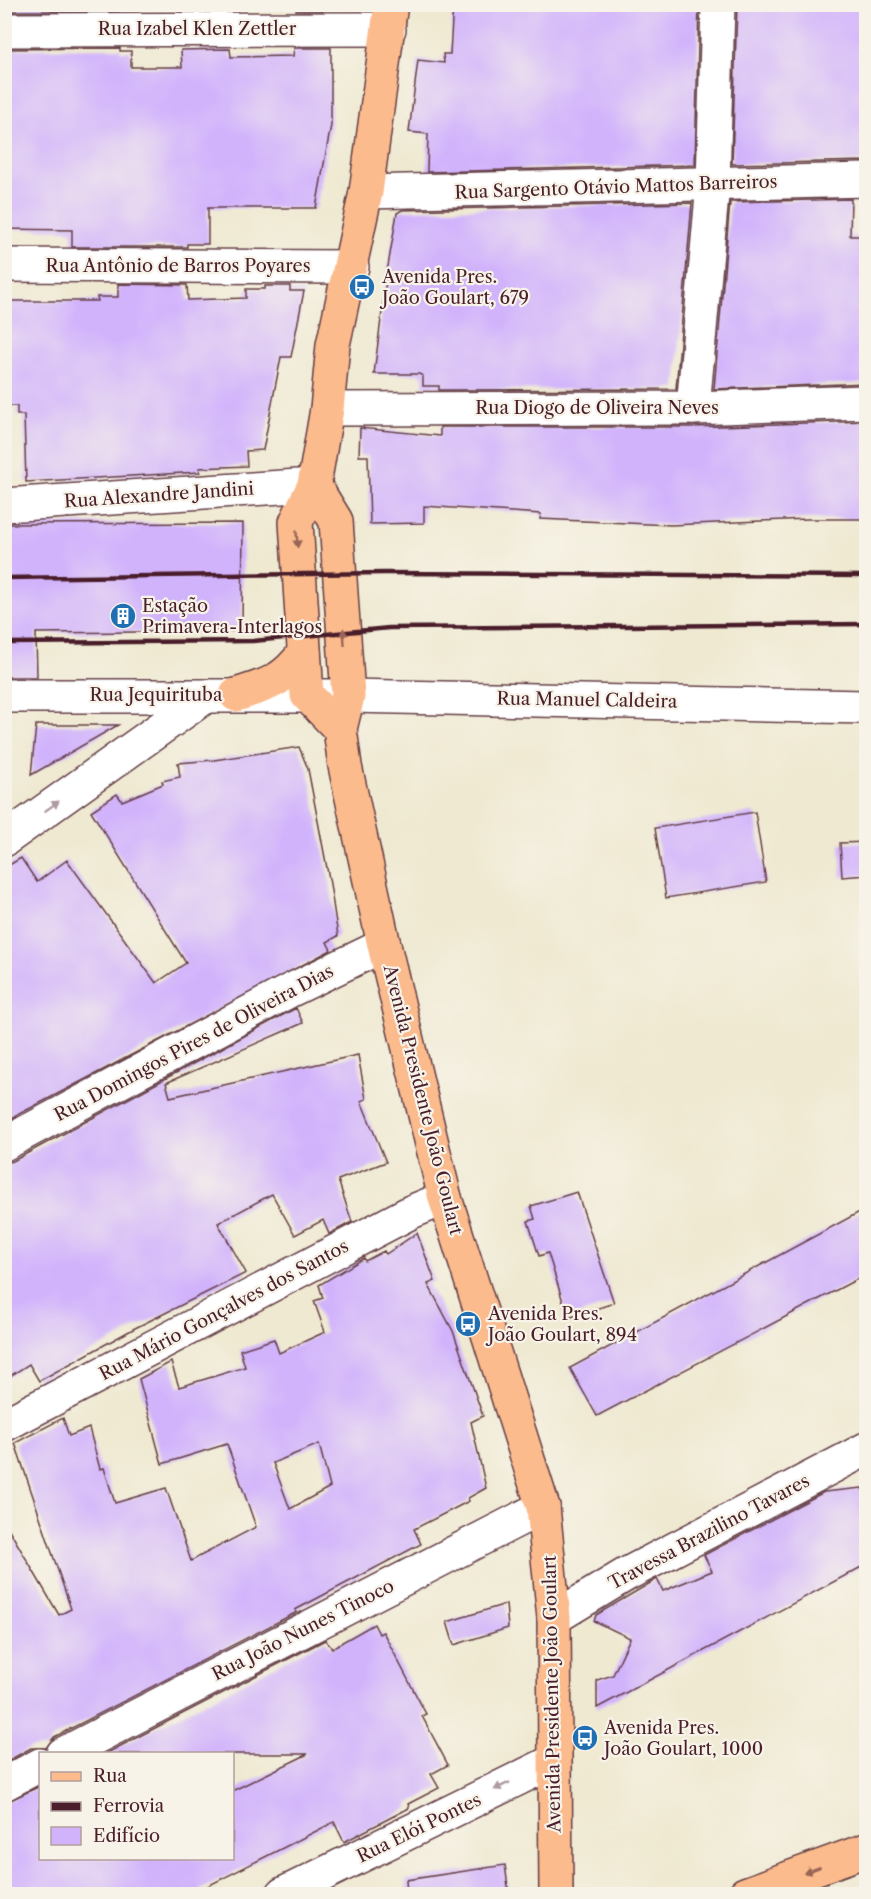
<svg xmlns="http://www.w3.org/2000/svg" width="871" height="1899" viewBox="0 0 871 1899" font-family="'Libre Caslon Text',serif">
  <rect width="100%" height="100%" fill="#f7f3e8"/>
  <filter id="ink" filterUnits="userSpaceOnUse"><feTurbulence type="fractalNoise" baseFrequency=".0167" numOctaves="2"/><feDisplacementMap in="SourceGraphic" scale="12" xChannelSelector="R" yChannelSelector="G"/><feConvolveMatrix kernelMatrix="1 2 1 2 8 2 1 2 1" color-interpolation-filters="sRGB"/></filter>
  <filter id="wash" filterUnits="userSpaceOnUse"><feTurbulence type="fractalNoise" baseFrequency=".008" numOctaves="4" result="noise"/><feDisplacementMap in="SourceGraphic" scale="24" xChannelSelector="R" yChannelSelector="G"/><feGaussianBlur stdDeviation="1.35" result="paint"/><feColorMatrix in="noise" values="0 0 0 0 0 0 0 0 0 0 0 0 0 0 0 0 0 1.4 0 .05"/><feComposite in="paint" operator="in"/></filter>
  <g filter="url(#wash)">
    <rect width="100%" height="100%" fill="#efe9d1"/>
    <g id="blocks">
      <!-- building -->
      <g fill="#d1b3fc" fill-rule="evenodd">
        <rect x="5" y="4" width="114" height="7"/>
        <rect x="296" y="4" width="26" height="6"/>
        <polygon points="453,4 699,4 695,165 427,172 428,134 409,132 418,60 444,63 443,54 450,54"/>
        <polygon points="737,4 867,4 867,161 732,164"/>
        <polygon points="120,48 120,51 131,51 131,67 182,67 181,50 230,49 231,57 293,56 294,48 331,48 331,125 316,208 208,208 208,244 187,244 187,247 72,247 72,230 4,229 5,49"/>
        <polygon points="851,199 850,236 867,236 867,383 714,389 730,202"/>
        <polygon points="692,203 676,389 439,390 439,386 423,386 423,376 419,374 374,374 387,272 397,213 402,210"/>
        <polygon points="118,284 187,285 188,300 246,298 246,289 265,289 265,286 290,286 290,291 304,291 291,357 281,357 263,450 246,451 247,466 199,468 200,472 26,482 24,415 17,415 17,406 4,406 4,301 98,301 97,297 118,297"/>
        <polygon points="867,421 867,519 807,519 671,525 540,519 541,514 424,506 424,523 370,524 368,456 359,456 360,428 440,436 440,427 693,427"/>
        <polygon points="243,523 242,631 36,633 37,677 4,677 4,524"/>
        <polygon points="36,725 118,725 31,775"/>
        <polygon points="299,747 308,769 330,884 338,936 327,942 331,950 4,1122 4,868 21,858 37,882 67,860 156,983 186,963 91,811 117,794 122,801 163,784 162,781 180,777 178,763 214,760"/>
        <polygon points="755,812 766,882 666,898 655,828"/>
        <polygon points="867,842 867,875 842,877 840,843"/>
        <polygon points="296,1008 303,1023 166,1083 170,1097 358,1055 366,1099 361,1101 386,1162 338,1180 352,1222 329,1234 323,1220 295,1235 272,1194 218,1223 246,1273 135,1328 39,1381 29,1364 4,1380 4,1163 13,1161"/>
        <polygon points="577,1192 614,1303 568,1318 548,1253 539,1256 528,1221 535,1219 531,1206"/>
        <polygon points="867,1208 867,1274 597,1416 570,1368"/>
        <path d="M417 1233 435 1281 428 1284 453 1331 483 1416 471 1422 486 1488 468 1498 469 1501 414 1529 421 1544 295 1610 297 1612 54 1737 46 1748H31L4 1763V1521L59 1615 71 1609 15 1443 63 1418 69 1436 89 1428 100 1469 104 1468 115 1503 166 1488 191 1561 256 1527 227 1444 162 1464 139 1379 171 1362 179 1387 245 1367 240 1350 274 1339 279 1353 325 1332 314 1301 323 1298 319 1285 364 1258 365 1261 384 1251 386 1254ZM319 1444 330 1487 290 1509 273 1463Z"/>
        <polygon points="862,1488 867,1499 867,1564 597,1708 597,1680 613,1675 630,1638 594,1621 596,1615 657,1579 663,1591 712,1571 704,1555 824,1492"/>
        <polygon points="506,1604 508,1628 454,1645 447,1622"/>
        <polygon points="374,1624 379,1634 383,1632 426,1714 422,1716 448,1765 431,1774 439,1788 408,1804 409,1808 344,1842 334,1822 192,1894 4,1894 4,1803 40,1786 40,1858 232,1858 232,1791 308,1754 105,1754 325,1640 332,1648"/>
        <polygon points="505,1865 509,1894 407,1894 406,1880"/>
      </g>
    </g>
  </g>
  <g filter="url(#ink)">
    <use href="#blocks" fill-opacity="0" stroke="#633d44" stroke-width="1.5"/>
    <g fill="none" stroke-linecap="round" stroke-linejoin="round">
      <!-- minor casing -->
      <g stroke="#633d44" stroke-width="36">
        <g id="minor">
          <polyline points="4,30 389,29"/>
          <polyline points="366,192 866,180"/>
          <polyline points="4,265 352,267"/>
          <polyline points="693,408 713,184 718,4"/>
          <polyline points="327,409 693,408 866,402"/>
          <polyline points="4,505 314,485"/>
          <polyline points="4,696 348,696 866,707"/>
          <polyline points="4,840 206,696"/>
          <polyline points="4,1144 289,991 384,945"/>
          <polyline points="4,1425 411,1212 445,1198"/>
          <polyline points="554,1618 625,1575 866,1449"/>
          <polyline points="63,1754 543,1507"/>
          <polyline points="4,1784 40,1765"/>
          <polyline points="283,1894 554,1761"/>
        </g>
      </g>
      <!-- major casing -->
      <g stroke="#633d44" stroke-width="36">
        <g id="major">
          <polyline points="314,485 336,521 348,696 340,729 345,766 384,945 445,1198 543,1507 554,1618 556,1894"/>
          <path d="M236 695C268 685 284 681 304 653"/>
          <polyline points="340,729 307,695 296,522 314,485 327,409 333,345 366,192 391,4"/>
          <polyline points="745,1894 866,1850"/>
        </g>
      </g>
      <!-- minor -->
      <use href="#minor" stroke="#fff" stroke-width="33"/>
      <!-- major -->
      <use href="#major" stroke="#fbbb8d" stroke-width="33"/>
      <!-- rail -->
      <g stroke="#4a1f2b" stroke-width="4.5">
        <polyline points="4,578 385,573 866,576"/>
        <polyline points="4,643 253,641 389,628 866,624"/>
      </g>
    </g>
    <!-- one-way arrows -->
    <defs><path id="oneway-solid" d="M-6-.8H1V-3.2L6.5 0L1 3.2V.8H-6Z" transform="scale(1.5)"/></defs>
    <g fill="#9a6557">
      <use href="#oneway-solid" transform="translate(297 539) rotate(86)"/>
      <use href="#oneway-solid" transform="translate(344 637) rotate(-94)"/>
      <use href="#oneway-solid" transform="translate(812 1870) rotate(160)"/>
    </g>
    <g fill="#ae9aa0">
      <use href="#oneway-solid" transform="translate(52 806) rotate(-35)"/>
      <use href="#oneway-solid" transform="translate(502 1786) rotate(154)"/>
    </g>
  </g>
  <!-- icons -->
  <defs>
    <g id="bus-disc" transform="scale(1.35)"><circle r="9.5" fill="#1f6fb2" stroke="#f7f3e8"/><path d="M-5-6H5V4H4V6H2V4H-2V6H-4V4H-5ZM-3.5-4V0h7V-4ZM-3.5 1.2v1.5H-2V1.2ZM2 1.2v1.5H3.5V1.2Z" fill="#fff"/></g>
    <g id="building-disc" transform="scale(1.35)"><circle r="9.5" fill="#1f6fb2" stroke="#f7f3e8"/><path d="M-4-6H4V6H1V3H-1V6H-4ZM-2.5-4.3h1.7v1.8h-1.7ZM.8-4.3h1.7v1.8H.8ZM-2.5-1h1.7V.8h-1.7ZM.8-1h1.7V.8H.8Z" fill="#fff"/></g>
  </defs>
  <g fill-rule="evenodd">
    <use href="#bus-disc" x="362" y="287"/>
    <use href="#building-disc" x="123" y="616"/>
    <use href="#bus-disc" x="468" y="1324"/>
    <use href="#bus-disc" x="585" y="1738"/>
  </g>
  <g text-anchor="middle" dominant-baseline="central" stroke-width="4.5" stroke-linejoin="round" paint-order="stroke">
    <!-- street labels -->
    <g font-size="18" fill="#4a1f2b" stroke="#f7f3e8">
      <text x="197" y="29">Rua Izabel Klen Zettler</text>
      <text transform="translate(616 187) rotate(-2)">Rua Sargento Otávio Mattos Barreiros</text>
      <text x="178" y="266">Rua Antônio de Barros Poyares</text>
      <text x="597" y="408">Rua Diogo de Oliveira Neves</text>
      <text transform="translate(159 495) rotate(-4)">Rua Alexandre Jandini</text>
      <text x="156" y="695">Rua Jequirituba</text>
      <text transform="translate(587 700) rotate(1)">Rua Manuel Caldeira</text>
      <text transform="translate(194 1043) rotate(-28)">Rua Domingos Pires de Oliveira Dias</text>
      <text transform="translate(423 1100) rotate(76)">Avenida Presidente João Goulart</text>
      <text transform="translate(224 1310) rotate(-28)">Rua Mário Gonçalves dos Santos</text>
      <text transform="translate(709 1532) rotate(-28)">Travessa Brazilino Tavares</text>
      <text transform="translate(303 1630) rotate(-27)">Rua João Nunes Tinoco</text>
      <text transform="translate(552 1694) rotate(-91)">Avenida Presidente João Goulart</text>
      <text transform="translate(419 1828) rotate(-26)">Rua Elói Pontes</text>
    </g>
    <!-- poi labels -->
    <g font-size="18" fill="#4a1f2b" stroke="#f7f3e8" text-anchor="start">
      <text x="382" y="277">Avenida Pres.<tspan x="382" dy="21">João Goulart, 679</tspan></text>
      <text x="142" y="606">Estação<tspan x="142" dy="21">Primavera-Interlagos</tspan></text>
      <text x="488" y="1314">Avenida Pres.<tspan x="488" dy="21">João Goulart, 894</tspan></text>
      <text x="604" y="1728">Avenida Pres.<tspan x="604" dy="21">João Goulart, 1000</tspan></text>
    </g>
  </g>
  <!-- margin -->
  <rect width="871" height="1899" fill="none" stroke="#f7f3e8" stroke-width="24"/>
  <!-- legend -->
  <rect x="39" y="1752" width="195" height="108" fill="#f7f3e8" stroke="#b29e9c" stroke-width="1.5"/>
  <rect x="51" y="1772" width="30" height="9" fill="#fbbb8d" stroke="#b29e9c" stroke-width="1.5"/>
  <text x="93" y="1782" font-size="18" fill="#4a1f2b">Rua</text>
  <rect x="51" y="1802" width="30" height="9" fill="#4a1f2b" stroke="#b29e9c" stroke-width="1.5"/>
  <text x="93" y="1812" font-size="18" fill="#4a1f2b">Ferrovia</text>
  <rect x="51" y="1827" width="30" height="18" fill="#d1b3fc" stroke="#b29e9c" stroke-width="1.5"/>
  <text x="93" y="1842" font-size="18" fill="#4a1f2b">Edifício</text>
</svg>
